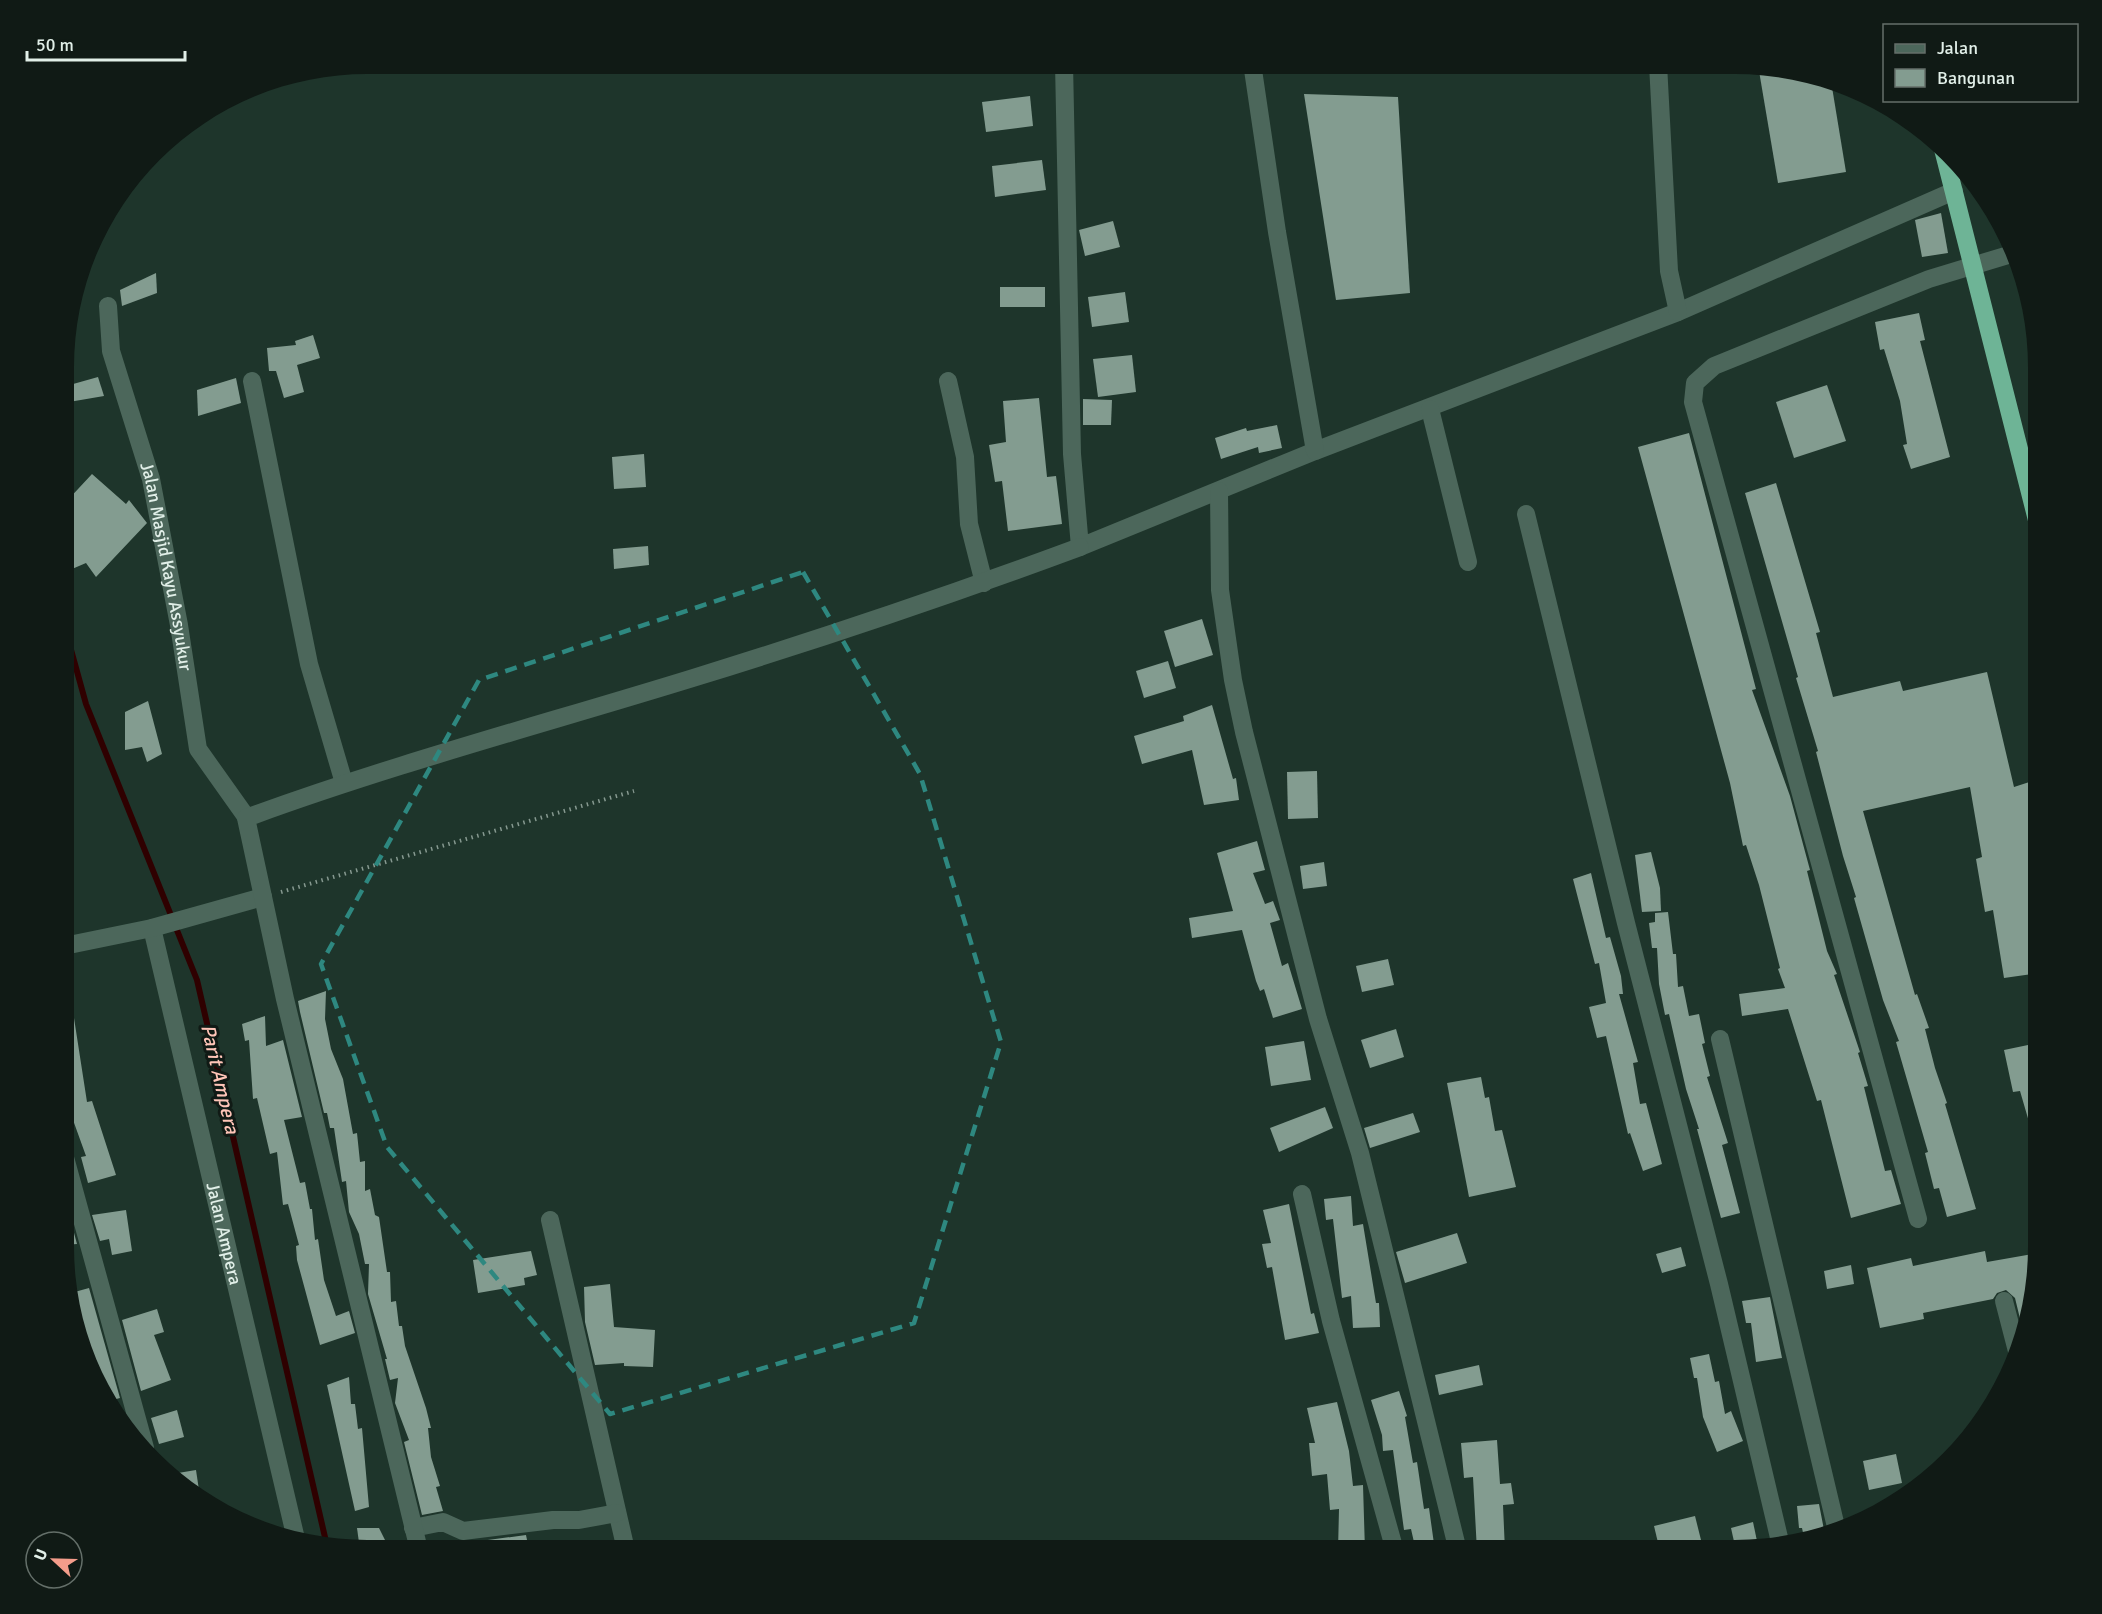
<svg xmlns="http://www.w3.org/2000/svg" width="2102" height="1614" viewBox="0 0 2102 1614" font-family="Signika,sans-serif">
  <rect width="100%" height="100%" fill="#1e352b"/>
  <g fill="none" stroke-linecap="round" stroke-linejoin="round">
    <!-- stream -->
    <polyline stroke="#2f0000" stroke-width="6" points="65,628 86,704 197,980 327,1546"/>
  </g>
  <!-- building -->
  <g fill="#839c90">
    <polygon points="1758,65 1831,81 1846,172 1778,183"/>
    <polygon points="1304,94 1398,97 1410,293 1336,300"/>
    <polygon points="1030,96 1033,126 986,132 982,102"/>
    <polygon points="1042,160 1046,190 995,197 992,166"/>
    <polygon points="1941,213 1948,253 1922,257 1915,220"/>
    <polygon points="1113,221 1120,247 1085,256 1079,230"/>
    <polygon points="156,273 157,293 122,306 120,290"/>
    <rect x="1000" y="287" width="45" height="20"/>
    <polygon points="1125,292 1129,322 1092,327 1088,297"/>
    <polygon points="1919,313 1925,340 1920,341 1950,457 1911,469 1903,445 1907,444 1900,401 1884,349 1880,350 1875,322"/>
    <polygon points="313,335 320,358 297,365 304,392 284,398 276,371 269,371 267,348 296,345 295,341"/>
    <polygon points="1132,355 1136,392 1098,397 1093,359"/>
    <polygon points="98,377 104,396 69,402 66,386"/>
    <polygon points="236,378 241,403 198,416 197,390"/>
    <polygon points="1827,385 1846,441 1794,458 1776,402"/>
    <polygon points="1039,398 1047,477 1056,476 1062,524 1008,531 1002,481 995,482 989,445 1006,442 1003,401"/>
    <polygon points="1083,399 1112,400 1111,425 1083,425"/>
    <polygon points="1277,425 1282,448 1259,453 1258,447 1221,459 1215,438 1246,428 1247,431"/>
    <polygon points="1689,433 1756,689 1752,690 1790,796 1810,870 1807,871 1827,951 1837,974 1834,975 1860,1052 1858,1053 1868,1086 1864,1087 1885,1171 1891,1170 1901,1204 1851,1218 1821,1100 1817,1101 1788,1009 1742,1016 1739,994 1785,988 1778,969 1780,968 1759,885 1746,845 1743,846 1730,783 1638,447"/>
    <polygon points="644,454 646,487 614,489 612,457"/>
    <polygon points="92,474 126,504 129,500 147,523 96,577 86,563 72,569 65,561 65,503"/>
    <polygon points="1776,483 1820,632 1816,633 1833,697 1900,681 1903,691 1987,672 2014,787 2039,779 2039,973 2004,978 1993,910 1985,912 1976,859 1982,857 1970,787 1863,811 1915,995 1917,994 1929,1028 1925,1029 1935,1068 1947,1103 1945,1104 1976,1209 1947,1217 1939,1188 1934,1189 1925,1153 1928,1152 1896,1042 1899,1041 1883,1000 1854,898 1856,897 1843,856 1816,752 1818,751 1796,678 1798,677 1745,493"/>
    <polygon points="648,546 649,565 614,569 613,549"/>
    <polygon points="1202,619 1213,655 1175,667 1164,631"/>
    <polygon points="1168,661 1176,688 1144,698 1136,671"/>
    <polygon points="148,701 162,754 147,762 142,747 125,750 125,712"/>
    <polygon points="1212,705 1233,779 1236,778 1239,800 1204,805 1192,750 1142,764 1134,736 1184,721 1183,716"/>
    <polygon points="1317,771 1318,818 1288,819 1287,772"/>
    <polygon points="1257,841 1265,870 1253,873 1265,904 1273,901 1280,920 1270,923 1282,966 1288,963 1302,1009 1273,1018 1264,989 1260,991 1256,981 1242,930 1192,938 1189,918 1233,911 1217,853"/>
    <polygon points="1651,852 1660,888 1661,911 1642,912 1635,855"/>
    <polygon points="1324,862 1327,886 1303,889 1300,866"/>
    <polygon points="1591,873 1606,938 1610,937 1621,976 1623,994 1619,994 1638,1062 1633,1063 1640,1104 1646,1103 1662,1164 1643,1171 1630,1133 1628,1134 1606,1036 1597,1038 1589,1007 1606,1003 1599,963 1595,964 1573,879"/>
    <polygon points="1668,912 1673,954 1676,954 1678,987 1683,986 1689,1016 1699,1014 1705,1043 1702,1044 1710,1076 1707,1077 1728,1143 1722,1145 1740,1213 1721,1218 1697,1129 1699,1129 1686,1089 1669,1014 1665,1015 1659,984 1657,948 1652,948 1649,923 1655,922 1655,913"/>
    <polygon points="1388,959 1394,985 1362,992 1356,966"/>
    <polygon points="326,991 325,1019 331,1049 343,1079 353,1134 357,1133 360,1162 365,1161 365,1191 370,1189 375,1215 379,1217 387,1272 390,1272 391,1302 396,1301 399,1326 402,1326 405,1346 426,1408 431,1428 428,1428 431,1457 440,1486 436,1487 443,1511 422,1515 404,1442 409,1440 395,1403 398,1378 390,1380 385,1359 387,1359 368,1294 369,1264 365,1264 359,1234 349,1212 346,1181 342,1182 334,1128 330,1128 327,1113 324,1113 300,1012 298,1001"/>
    <polygon points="265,1016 266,1046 283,1040 302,1117 284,1120 300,1183 305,1182 310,1209 312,1209 315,1240 318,1239 324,1280 336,1316 349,1311 355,1333 320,1345 297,1260 296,1246 299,1245 288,1204 283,1205 277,1152 270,1154 257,1098 253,1099 249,1040 245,1041 242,1024"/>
    <polygon points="74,1018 87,1102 92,1101 116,1175 88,1183 81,1157 86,1156 64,1095 64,1019"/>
    <polygon points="1396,1029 1404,1057 1370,1068 1361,1040"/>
    <polygon points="1304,1041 1311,1080 1271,1086 1265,1047"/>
    <polygon points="2038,1043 2038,1139 2034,1139 2020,1091 2013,1092 2004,1050"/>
    <polygon points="1481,1077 1485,1098 1489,1097 1495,1131 1502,1130 1516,1187 1469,1197 1447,1083"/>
    <polygon points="1325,1107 1333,1128 1279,1152 1270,1128"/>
    <polygon points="1413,1113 1420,1132 1370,1148 1364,1128"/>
    <polygon points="1351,1196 1353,1226 1363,1224 1376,1303 1379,1303 1380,1327 1353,1328 1351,1296 1342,1298 1333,1219 1326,1220 1324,1199"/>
    <polygon points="1289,1204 1311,1314 1314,1313 1319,1333 1285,1340 1272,1267 1267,1268 1262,1244 1271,1243 1263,1210"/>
    <polygon points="126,1210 132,1251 112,1255 109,1239 100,1241 92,1215"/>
    <polygon points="64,1218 70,1218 77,1244 64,1245"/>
    <polygon points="1457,1233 1467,1263 1405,1283 1396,1252"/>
    <polygon points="1681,1247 1686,1266 1662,1273 1656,1254"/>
    <polygon points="531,1251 537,1275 524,1278 525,1285 478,1293 473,1260"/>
    <polygon points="1985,1251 1987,1262 2038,1253 2038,1267 2023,1331 2015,1298 2006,1290 1997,1293 1993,1299 1923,1313 1924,1319 1880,1328 1867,1268 1911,1258 1913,1266"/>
    <polygon points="1851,1265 1854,1284 1827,1289 1824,1271"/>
    <polygon points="610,1284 614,1327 655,1330 653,1367 624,1366 624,1363 595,1365 585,1322 584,1287"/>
    <polygon points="89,1288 120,1398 109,1401 94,1382 71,1293"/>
    <polygon points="1770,1297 1782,1358 1756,1362 1751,1323 1746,1323 1742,1301"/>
    <polygon points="157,1309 164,1332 154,1335 171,1380 141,1391 122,1320"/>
    <polygon points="1709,1354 1715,1382 1719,1381 1725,1414 1731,1411 1743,1441 1717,1452 1703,1417 1697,1378 1694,1378 1690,1358"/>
    <polygon points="1479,1365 1483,1385 1439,1395 1435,1375"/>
    <polygon points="349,1377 351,1404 355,1404 358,1429 362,1428 369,1507 355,1511 327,1385"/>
    <polygon points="1399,1391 1407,1416 1405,1417 1413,1463 1417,1462 1424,1509 1429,1508 1435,1551 1416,1551 1411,1529 1404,1530 1393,1450 1383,1451 1382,1435 1371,1400"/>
    <polygon points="1337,1402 1349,1451 1353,1486 1363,1485 1365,1551 1338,1551 1339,1509 1330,1510 1327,1474 1312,1476 1309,1443 1315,1443 1307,1408"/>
    <polygon points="177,1410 184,1437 159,1444 151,1418"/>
    <polygon points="1497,1440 1500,1484 1511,1483 1514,1504 1503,1505 1505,1551 1477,1551 1473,1477 1464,1478 1461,1443"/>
    <polygon points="1896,1454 1902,1483 1869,1490 1863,1461"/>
    <polygon points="196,1470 200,1497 166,1475"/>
    <polygon points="1819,1504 1825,1535 1805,1542 1802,1528 1799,1528 1797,1506"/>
    <polygon points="1695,1516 1703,1548 1690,1551 1660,1551 1654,1526"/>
    <polygon points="1753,1522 1757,1541 1735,1546 1731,1528"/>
    <polygon points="357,1528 379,1528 390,1550 360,1550"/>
    <polygon points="526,1535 529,1550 473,1550 473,1542"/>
  </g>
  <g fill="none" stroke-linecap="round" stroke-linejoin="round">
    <!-- path -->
    <polyline stroke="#869990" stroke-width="4" stroke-dasharray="1.5 4.5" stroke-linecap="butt" points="281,892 634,791"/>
    <!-- minor -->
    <g stroke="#4c675b" stroke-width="18">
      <polyline points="1064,63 1072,454 1080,547 1315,451 1678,312 1954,191"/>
      <polyline points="1252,63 1277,232 1315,451"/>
      <polyline points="1658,64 1669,271 1678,312"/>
      <path id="s1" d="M108 306 111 351 151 479 179 625 198 749 247 818"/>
      <polyline points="252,381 309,664 344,783"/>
      <polyline points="948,381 965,457 969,524 984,583"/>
      <polyline points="1430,409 1468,562"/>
      <polyline points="1219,491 1220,590 1233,680 1244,732 1318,1019 1360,1153 1458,1551"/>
      <polyline points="1526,514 1626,923 1719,1284 1781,1546"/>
      <path id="s2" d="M152 928 296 1539"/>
      <polyline points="64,946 152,928 263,897"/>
      <polyline points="1720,1039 1837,1531"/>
      <polyline points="64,1154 145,1448"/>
      <polyline points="1302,1194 1331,1321 1395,1551"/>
      <polyline points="1918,1219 1693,402 1695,383 1714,366 1929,279 2015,253"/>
      <polyline points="550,1220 626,1550"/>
      <polyline points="2004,1301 2018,1355"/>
      <polyline points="413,1528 443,1522 463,1531 553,1520 579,1520 617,1513"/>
      <path d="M419 1550 285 999 246 818C393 764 544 724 693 678 823 638 953 594 1080 547"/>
    </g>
    <!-- highway -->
    <polyline stroke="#6eb496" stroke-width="18" points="1943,149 2039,528"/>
  </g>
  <!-- marked area -->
  <path fill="none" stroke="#2e8880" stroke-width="4.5" stroke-dasharray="12 8" stroke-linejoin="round" d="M803 572 920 774 1001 1042 914 1323 610 1414 387 1147 321 964 479 680Z"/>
  <g text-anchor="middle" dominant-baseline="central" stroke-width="6" stroke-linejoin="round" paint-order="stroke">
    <!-- street labels -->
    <g font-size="18" fill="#e1efe8" stroke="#101a15">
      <text stroke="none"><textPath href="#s1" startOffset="268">Jalan Masjid Kayu Assyukur</textPath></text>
      <text stroke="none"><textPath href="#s2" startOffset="314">Jalan Ampera</textPath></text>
    </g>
    <!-- water labels -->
    <g font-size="20" font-style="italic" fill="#ffc5b8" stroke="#101a15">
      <text transform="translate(220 1079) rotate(77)">Parit Ampera</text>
    </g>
  </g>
  <!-- crop -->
  <path d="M0 0H2102V1614H0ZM367 74H1735A293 293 0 0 1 2028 367V1247A293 293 0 0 1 1735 1540H367A293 293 0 0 1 74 1247V367A293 293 0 0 1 367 74Z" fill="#101a15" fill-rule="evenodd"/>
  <!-- legend -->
  <rect x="1883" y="24" width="195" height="78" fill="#101a15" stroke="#646f69" stroke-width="1.5"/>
  <rect x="1895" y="44" width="30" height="9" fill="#4c675b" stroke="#646f69" stroke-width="1.5"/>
  <text x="1937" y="54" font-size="18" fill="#e1efe8">Jalan</text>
  <rect x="1895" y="69" width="30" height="18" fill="#839c90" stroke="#646f69" stroke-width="1.5"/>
  <text x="1937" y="84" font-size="18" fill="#e1efe8">Bangunan</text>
  <!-- north arrow -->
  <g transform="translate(54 1560) rotate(292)"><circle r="28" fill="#101a15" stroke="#646f69" stroke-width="1.5"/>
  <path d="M0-4.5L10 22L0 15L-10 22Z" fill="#f49d8b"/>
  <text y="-9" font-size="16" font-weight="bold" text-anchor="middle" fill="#e1efe8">U</text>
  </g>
  <!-- scale -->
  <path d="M27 51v9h158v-9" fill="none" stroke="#e1efe8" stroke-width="3"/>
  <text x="36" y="51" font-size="18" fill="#e1efe8" stroke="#101a15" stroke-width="4.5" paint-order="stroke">50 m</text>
</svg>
